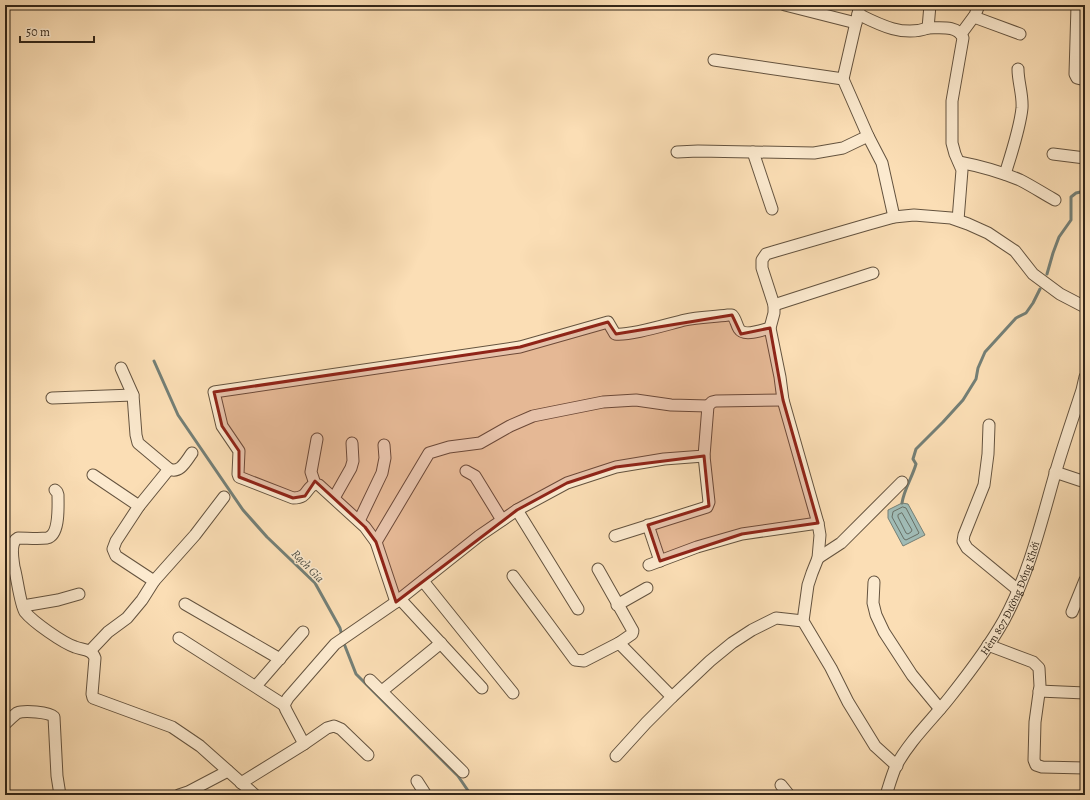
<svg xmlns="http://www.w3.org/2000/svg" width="1090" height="800" viewBox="0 0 1090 800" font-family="Alegreya,serif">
  <rect width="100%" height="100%" fill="#fbdeb5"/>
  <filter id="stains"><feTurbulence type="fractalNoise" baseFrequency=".005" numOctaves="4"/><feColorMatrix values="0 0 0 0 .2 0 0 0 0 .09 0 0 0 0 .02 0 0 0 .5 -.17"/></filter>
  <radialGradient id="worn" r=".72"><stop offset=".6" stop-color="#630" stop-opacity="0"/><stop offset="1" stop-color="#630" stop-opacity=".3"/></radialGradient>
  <!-- water -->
  <polygon fill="#a0bbb5" stroke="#747f76" points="902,503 908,504 925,535 903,546 888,518 888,510"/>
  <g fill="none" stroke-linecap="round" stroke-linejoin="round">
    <!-- shore -->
    <g stroke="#687066" stroke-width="1">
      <polygon points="903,507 906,508 919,533 918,534 906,540 904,539 892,517 893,512"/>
      <polygon points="902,513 912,530 911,532 908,534 906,533 898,517 898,515"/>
    </g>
    <!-- stream -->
    <g stroke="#747f76" stroke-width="3">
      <polyline points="1047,274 1053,253 1059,237 1071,220 1071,197 1076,193 1085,191"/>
      <polyline points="154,361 178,415 243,510 267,537 315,583 340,628 342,636"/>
      <path d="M902 503C904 489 912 478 916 464L913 459 916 449 943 422 963 400 976 379 978 368 985 352 1016 318 1026 313 1033 303 1040 289"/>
      <polyline points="343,641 356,674 458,776 471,795"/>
    </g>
    <!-- minor casing -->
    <g stroke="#64533f" stroke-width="13">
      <g id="minor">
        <polyline points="785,5 856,23"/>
        <polyline points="860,5 843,79 868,136 882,163 894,217"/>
        <path d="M930 5 928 28C940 28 958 25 963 38L952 101V143L955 154 962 170 958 220"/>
        <polyline points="1077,6 1075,74 1077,78 1085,80"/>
        <path d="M858 14C880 25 903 37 928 28"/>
        <polyline points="974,17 1020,34"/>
        <polyline points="961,34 975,15 979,5"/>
        <polyline points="714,60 843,79"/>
        <polyline points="677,152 698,151 814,153 843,148 868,136"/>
        <polyline points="753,152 772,209"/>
        <polyline points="1053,154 1085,158"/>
        <path d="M959 162C980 166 1001 172 1020 180 1032 186 1044 194 1055 200"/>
        <path d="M1005 174C1011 155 1020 128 1022 108 1023 95 1018 82 1018 69"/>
        <polyline points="774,305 873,273"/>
        <path d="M121 368 133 395 136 435 138 443 169 469C180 474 186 461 192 453"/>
        <polyline points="52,398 133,395"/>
        <polyline points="989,425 988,454 984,485 964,535 963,541 967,548 1018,590"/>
        <polyline points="317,439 311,472 315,484 319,485 365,527 376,542"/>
        <polyline points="466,471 475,476 502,520"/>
        <polyline points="1055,472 1085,482"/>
        <polyline points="93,475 139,506"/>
        <path d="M315 484C305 488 309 498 293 498L239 477 238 474 239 451 222 426 214 392 520 347 608 322 615 334C630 336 668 324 685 320 699 317 714 317 728 315H732C736 319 736 324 739 329 744 337 762 330 770 328"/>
        <path d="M55 490 57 492 58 495C58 506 60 535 47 538 38 539 27 538 18 538 9 543 13 558 14 567 17 576 20 605 25 612 33 622 63 643 75 647 83 650 92 649 95 658L92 694 93 698 172 727 200 746 255 795"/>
        <polyline points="334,498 351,468 353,461 352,443"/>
        <polyline points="517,510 578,609"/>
        <polyline points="359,521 382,473 385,458 384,445"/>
        <polyline points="648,525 660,561"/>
        <polyline points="615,536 707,507 709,502 704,456"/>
        <polyline points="818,558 841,543 902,482"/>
        <polyline points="649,565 697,547 742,534 818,523"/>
        <polyline points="598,569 633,631 632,634 619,643"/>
        <polyline points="513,576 575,660 584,661 619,643 672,697 710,661 732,643 752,630 776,618 803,621"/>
        <polyline points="154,581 195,535 224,497"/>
        <polyline points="423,581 513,693"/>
        <polyline points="874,582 873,603 876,615 884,632 912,675 940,709"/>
        <polyline points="400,599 482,688"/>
        <polyline points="396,602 376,542 429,453 449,447 480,443 510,426 533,416 603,402 636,400 671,405 708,406"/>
        <polyline points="185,604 280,659"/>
        <polyline points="617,605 647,588"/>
        <polyline points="23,606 58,600 79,594"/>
        <polyline points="1072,612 1085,580"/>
        <polyline points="179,638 284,705"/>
        <polyline points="988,645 1033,662 1039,668 1040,686 1035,722 1034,760 1036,765 1042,767 1085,768"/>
        <polyline points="90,651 108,632 127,618 142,600 154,581 116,556 113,549 116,541 139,506 169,469"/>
        <polyline points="370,680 463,772"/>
        <polyline points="256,686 303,632"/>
        <polyline points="382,691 441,643"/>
        <polyline points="1039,691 1085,693"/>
        <path d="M5 724C9 720 13 716 17 713 24 710 49 712 54 717L57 776 60 795"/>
        <polyline points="304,744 286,710 284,705 288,698 335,644 396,602 479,536 517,510 567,483 616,467 664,459 704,456 708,406 712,402 716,401 783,400"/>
        <polyline points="616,756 646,723 672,697"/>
        <polyline points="897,766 875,746 848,702 831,668 803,621 808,585 812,573 818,558 820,535 818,523 783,400 780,377 770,328 774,313 774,305 762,268 762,260 766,254 776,251 869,224 894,217 914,215 951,218 968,224 988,233 1015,251 1033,274 1060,294 1085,307"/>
        <polyline points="417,781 426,795"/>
        <polyline points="241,783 304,744 327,728 334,726 341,729 368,755"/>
        <polyline points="781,785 789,795"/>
        <polyline points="179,795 188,792 228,771"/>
        <path id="s1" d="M886 795C889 786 892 775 896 766 910 740 932 720 950 697 969 673 989 647 1004 620 1029 574 1041 523 1055 474 1063 446 1073 418 1082 390L1085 377"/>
      </g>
    </g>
    <!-- minor -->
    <use href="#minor" stroke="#fceacf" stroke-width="11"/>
  </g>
  <!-- marked area -->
  <path fill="#8f2418" fill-opacity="0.2" stroke="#8f2418" stroke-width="3" stroke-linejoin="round" d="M732 315 741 334 770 328 783 400 818 523 742 534 660 561 648 525 709 506 704 456 616 467 567 483 517 510 396 602 376 542 365 527 315 481 305 496 293 498 239 477V451L222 426 214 392 520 347 608 322 616 334Z"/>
  <g text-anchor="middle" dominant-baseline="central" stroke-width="3" stroke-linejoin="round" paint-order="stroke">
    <!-- street labels -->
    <g font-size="11" fill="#312518" stroke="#fceacf">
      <text stroke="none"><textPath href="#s1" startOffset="235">Hẻm 807 Đường Đồng Khởi</textPath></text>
    </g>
    <!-- water labels -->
    <g font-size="12" font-style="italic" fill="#525247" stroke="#fceacf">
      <text transform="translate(308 566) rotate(46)">Rạch Gia</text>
    </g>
  </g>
  <!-- margin -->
  <rect width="1090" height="800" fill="none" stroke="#fbdeb5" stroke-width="20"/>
  <rect x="6" y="6" width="1078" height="788" fill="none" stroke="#312518" stroke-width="2"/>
  <rect x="10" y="10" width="1070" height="780" fill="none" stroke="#312518"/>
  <!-- scale -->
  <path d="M20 36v6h74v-6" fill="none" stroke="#312518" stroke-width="2"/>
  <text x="26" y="36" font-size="12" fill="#312518" stroke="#fceacf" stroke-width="3" paint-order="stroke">50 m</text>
  <rect width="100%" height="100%" filter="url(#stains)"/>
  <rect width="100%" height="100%" fill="url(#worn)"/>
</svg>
